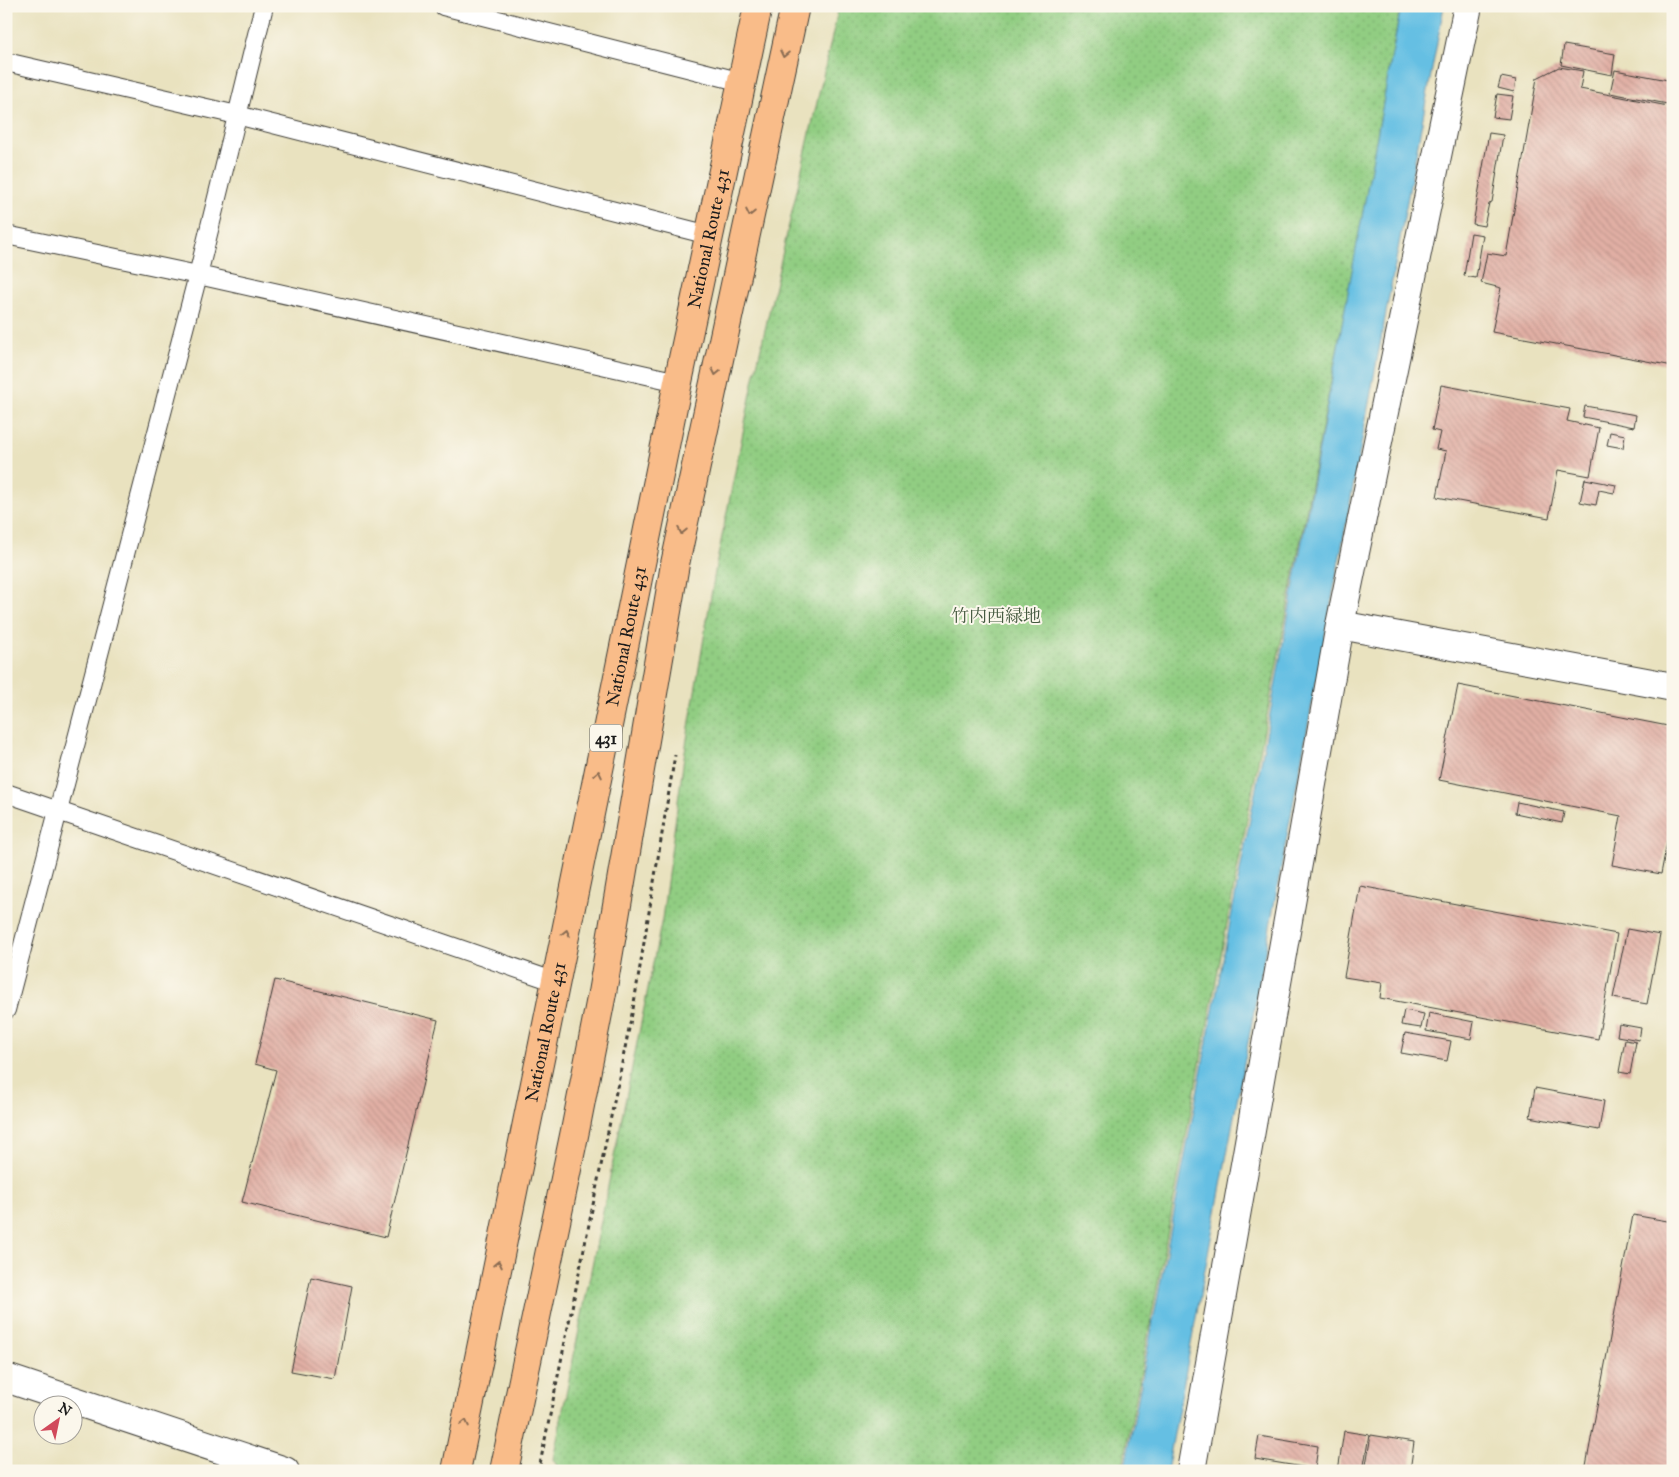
<svg xmlns="http://www.w3.org/2000/svg" width="1679" height="1477" viewBox="0 0 1679 1477" font-family="'IM FELL Great Primer','Noto Serif JP',serif">
  <defs>
    <pattern id="park-dots" width="8" height="8" patternUnits="userSpaceOnUse" patternTransform="scale(1.25)"><rect width="8" height="8" fill="#91cd82"/><path d="M2 2h.1M6 6h.1" fill="none" stroke="#7caf70" stroke-width="1.8" stroke-linecap="round"/></pattern>
    <pattern id="building-back-hatch" width="6" height="6" patternUnits="userSpaceOnUse" patternTransform="scale(1.25)"><rect width="6" height="6" fill="#e1afa4"/><path d="M-1 5l2 2M0 0l6 6M5-1l2 2" fill="none" stroke="#c0968d"/></pattern>
  </defs>
  <rect width="100%" height="100%" fill="#fbf7ec"/>
  <filter id="ink" filterUnits="userSpaceOnUse"><feTurbulence type="fractalNoise" baseFrequency=".02" numOctaves="2"/><feDisplacementMap in="SourceGraphic" scale="10" xChannelSelector="R" yChannelSelector="G"/><feConvolveMatrix kernelMatrix="1 2 1 2 8 2 1 2 1" color-interpolation-filters="sRGB"/></filter>
  <filter id="wash" filterUnits="userSpaceOnUse"><feTurbulence type="fractalNoise" baseFrequency=".0096" numOctaves="4" result="noise"/><feDisplacementMap in="SourceGraphic" scale="20" xChannelSelector="R" yChannelSelector="G"/><feGaussianBlur stdDeviation="1.12" result="paint"/><feColorMatrix in="noise" values="0 0 0 0 0 0 0 0 0 0 0 0 0 0 0 0 0 1.4 0 .05"/><feComposite in="paint" operator="in"/></filter>
  <g filter="url(#wash)">
    <rect width="100%" height="100%" fill="#e9e2bf"/>
    <!-- park -->
    <polygon fill="url(#park-dots)" stroke="#56744f" points="839,6 1401,6 1350,283 1122,1471 560,1471 553,1459 662,919 684,757 716,566 754,378"/>
    <!-- water -->
    <polygon fill="#65bfe3" stroke="#406e80" points="1401,6 1444,6 1167,1471 1124,1471 1261,762"/>
    <g id="blocks">
      <!-- building -->
      <g fill="url(#building-back-hatch)">
        <polygon points="1564,45 1615,54 1612,75 1561,65"/>
        <polygon points="1559,67 1583,71 1580,89 1673,107 1673,366 1492,332 1501,288 1481,283 1487,253 1506,256 1537,78"/>
        <polygon points="1615,70 1673,81 1673,105 1610,93"/>
        <polygon points="1501,77 1516,80 1514,92 1498,88"/>
        <polygon points="1497,94 1513,96 1509,119 1493,117"/>
        <polygon points="1489,133 1503,135 1492,202 1489,203 1484,226 1473,224"/>
        <polygon points="1471,233 1483,235 1476,278 1464,276"/>
        <polygon points="1441,385 1570,409 1567,421 1599,428 1590,476 1558,470 1549,518 1437,497 1446,451 1436,449 1440,432 1432,430"/>
        <polygon points="1585,406 1636,415 1634,427 1583,417"/>
        <polygon points="1610,432 1625,435 1623,448 1607,445"/>
        <polygon points="1585,479 1616,485 1614,493 1599,490 1596,505 1580,502"/>
        <polygon points="1458,685 1673,727 1673,811 1661,874 1612,865 1621,816 1439,780"/>
        <polygon points="1517,802 1564,812 1562,823 1515,813"/>
        <polygon points="1360,886 1617,934 1598,1039 1380,998 1382,983 1344,977"/>
        <polygon points="1627,929 1660,935 1647,1004 1613,998"/>
        <polygon points="275,980 438,1020 386,1237 242,1202 276,1070 255,1064"/>
        <polygon points="1404,1010 1424,1014 1421,1028 1401,1025"/>
        <polygon points="1429,1013 1474,1022 1471,1039 1426,1031"/>
        <polygon points="1619,1024 1641,1028 1639,1040 1617,1036"/>
        <polygon points="1405,1033 1451,1041 1447,1061 1401,1053"/>
        <polygon points="1625,1040 1636,1042 1630,1074 1619,1072"/>
        <polygon points="1535,1088 1604,1101 1599,1130 1530,1117"/>
        <polygon points="1633,1215 1673,1222 1673,1471 1585,1471"/>
        <polygon points="311,1277 352,1286 335,1379 291,1371"/>
        <polygon points="1344,1431 1369,1435 1363,1471 1338,1471"/>
        <polygon points="1371,1435 1414,1442 1410,1471 1365,1471"/>
        <polygon points="1259,1436 1318,1446 1315,1469 1255,1459"/>
      </g>
    </g>
  </g>
  <g filter="url(#ink)">
    <use href="#blocks" fill-opacity="0" stroke="#3b3a34" stroke-width="1"/>
    <g fill="none" stroke-linecap="round" stroke-linejoin="round">
      <!-- service casing -->
      <g stroke="#3b3a34" stroke-width="20">
        <g id="service">
          <polyline points="443,6 742,82"/>
          <polyline points="6,62 237,115 709,235"/>
          <polyline points="6,235 198,275 678,382"/>
          <polyline points="6,793 556,982"/>
          <polyline points="6,1010 198,275 264,6"/>
        </g>
      </g>
      <!-- tertiary casing -->
      <g stroke="#3b3a34" stroke-width="30">
        <g id="tertiary">
          <polyline points="1340,625 1673,687"/>
          <polyline points="6,1378 285,1471"/>
          <polyline points="1191,1471 1340,625 1468,6"/>
        </g>
      </g>
      <!-- trunk casing -->
      <g stroke="#3b3a34" stroke-width="30">
        <g id="trunk">
          <path id="s1" d="M456 1471 678 382 758 6"/>
          <polyline points="504,1471 576,1126 602,993 675,564 795,6"/>
        </g>
      </g>
      <!-- path -->
      <polyline stroke="#3b3a34" stroke-width="3" stroke-dasharray="4 4" stroke-linecap="butt" points="543,1471 540,1464 633,1009 675,755"/>
      <!-- service -->
      <use href="#service" stroke="#fff" stroke-width="18"/>
      <!-- tertiary -->
      <use href="#tertiary" stroke="#fff" stroke-width="28"/>
      <!-- trunk -->
      <use href="#trunk" stroke="#f9bc89" stroke-width="28"/>
    </g>
    <!-- one-way arrows -->
    <defs><path id="oneway-chevron" d="M-2-3.5L2.5 0L-2 3.5" fill="none" stroke-width="1.6" stroke-linecap="round" stroke-linejoin="round" transform="scale(1.25)"/></defs>
    <g stroke="#8a6c52">
      <use href="#oneway-chevron" transform="translate(784 54) rotate(102)"/>
      <use href="#oneway-chevron" transform="translate(750 213) rotate(102)"/>
      <use href="#oneway-chevron" transform="translate(716 372) rotate(102)"/>
      <use href="#oneway-chevron" transform="translate(682 531) rotate(102)"/>
      <use href="#oneway-chevron" transform="translate(598 774) rotate(-78)"/>
      <use href="#oneway-chevron" transform="translate(566 933) rotate(-78)"/>
      <use href="#oneway-chevron" transform="translate(498 1264) rotate(-78)"/>
      <use href="#oneway-chevron" transform="translate(465 1423) rotate(-78)"/>
    </g>
  </g>
  <g text-anchor="middle" dominant-baseline="central" stroke-width="4" stroke-linejoin="round" paint-order="stroke">
    <!-- shield labels -->
    <rect fill="#fbf7ec" stroke="#5f5e5a" stroke-width="1" x="590" y="724.5" width="32" height="27" rx="4"/>
    <g font-size="16" font-weight="bold" fill="#1c1c1c">
      <text x="606" y="738">431</text>
    </g>
    <!-- street labels -->
    <g font-size="18" fill="#1c1c1c" stroke="#fbf7ec">
      <text stroke="none"><textPath href="#s1" startOffset="1258">National Route 431</textPath></text>
      <text stroke="none"><textPath href="#s1" startOffset="852">National Route 431</textPath></text>
      <text stroke="none"><textPath href="#s1" startOffset="448">National Route 431</textPath></text>
    </g>
    <!-- park labels -->
    <g font-size="18" fill="#455a40" stroke="#fbf7ec">
      <text x="996" y="616">竹内西緑地</text>
    </g>
  </g>
  <!-- margin -->
  <rect width="1679" height="1477" fill="none" stroke="#fbf7ec" stroke-width="25"/>
  <!-- north arrow -->
  <g transform="translate(58 1420) rotate(33)"><circle r="24" fill="#fbf7ec" stroke="#a29f99"/>
  <path d="M0-4L9 19L0 12L-9 19Z" fill="#d1495b"/>
  <text y="-8" font-size="14" font-weight="bold" text-anchor="middle" fill="#1c1c1c">N</text>
  </g>
</svg>
